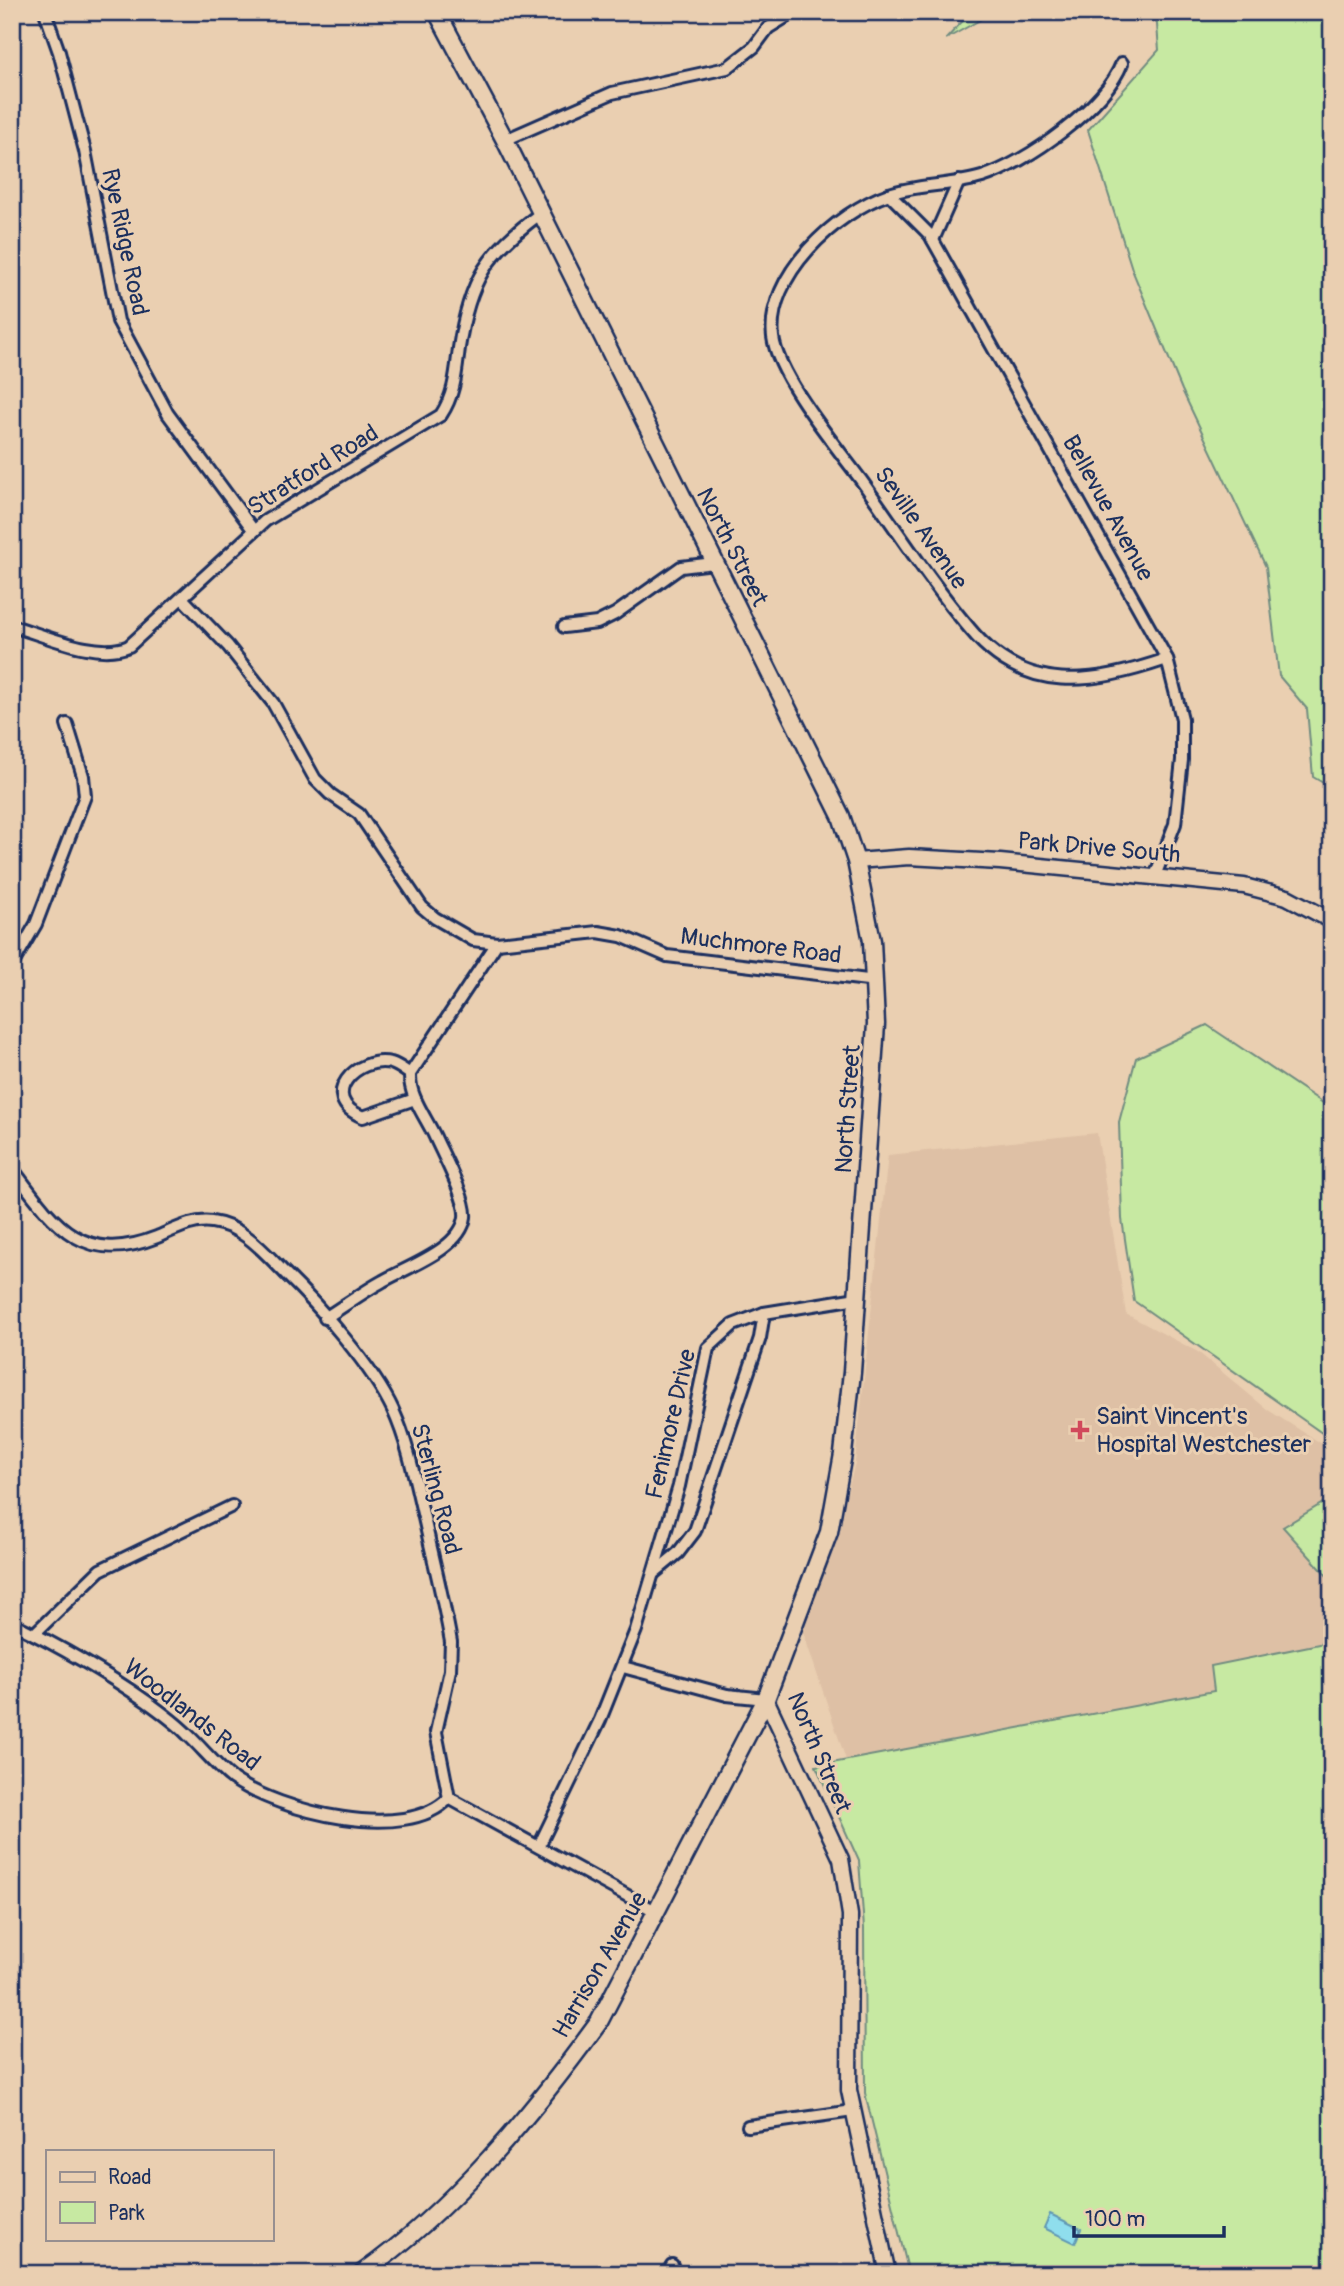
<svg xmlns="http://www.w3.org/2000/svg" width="1344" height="2286" viewBox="0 0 1344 2286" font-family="Pangolin,sans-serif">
  <rect width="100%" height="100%" fill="#eacfb1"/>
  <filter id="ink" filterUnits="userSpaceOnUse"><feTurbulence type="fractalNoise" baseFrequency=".0143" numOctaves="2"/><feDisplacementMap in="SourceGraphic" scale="14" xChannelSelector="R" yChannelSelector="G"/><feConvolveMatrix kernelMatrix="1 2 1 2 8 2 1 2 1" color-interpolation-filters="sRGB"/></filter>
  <g filter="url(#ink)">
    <!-- built -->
    <polygon fill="#dec0a5" points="1097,1133 1126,1314 1198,1352 1268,1410 1332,1450 1332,1669 846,1760 802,1629 839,1524 855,1463 888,1155"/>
    <!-- green -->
    <g fill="#c7e9a2" stroke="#718c80" stroke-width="2">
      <polygon points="971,12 994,12 946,39"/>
      <polygon points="1156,12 1332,12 1332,788 1313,777 1307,709 1279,676 1266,567 1182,390 1133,272 1088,130 1159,50"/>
      <polygon points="1207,1025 1332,1109 1332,1440 1134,1301 1122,1219 1119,1122 1136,1058"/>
      <polygon points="1332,1494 1332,1590 1330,1579 1283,1527 1331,1498"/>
      <polygon points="1332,1633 1332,2274 909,2274 865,2093 864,1928 859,1861 816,1766 1214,1691 1211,1666 1329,1642"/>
    </g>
    <!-- water -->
    <polygon fill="#8fdeed" stroke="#6198b4" stroke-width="2" points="1050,2214 1081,2229 1075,2243 1044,2228"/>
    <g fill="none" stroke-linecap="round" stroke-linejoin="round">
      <!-- stream -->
      <polyline stroke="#6198b4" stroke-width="2.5" points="1284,17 1310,19 1326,12"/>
      <!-- minor casing -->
      <g stroke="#1b2f5e" stroke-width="16">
        <g id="minor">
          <polyline points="45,12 59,52 85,151 118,321 168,414 254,531"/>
          <path d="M1122 63C1105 107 1027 163 982 177 952 186 918 184 889 194 836 212 766 276 773 337 778 377 836 446 861 480 897 530 930 582 970 629 1025 696 1093 684 1167 659"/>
          <polyline points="505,140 612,93 727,68 754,47 768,28 794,12"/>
          <polyline points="889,194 930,235 1167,659 1182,719 1182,760 1175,824 1155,876"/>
          <polyline points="933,240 959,181"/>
          <polyline points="182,598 228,646 273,703 315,779 330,794 359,814 422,907 435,918 473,940 497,943 598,932 621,936 667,956 876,981"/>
          <path d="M12 626C45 635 97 660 129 646L265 521 441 415C455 394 456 372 459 348 469 280 487 253 541 213"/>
          <polyline points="564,627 597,623 615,614 681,567 714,563"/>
          <polyline points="12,965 36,924 85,796 83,776 67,724"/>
          <path d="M410 1074C404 1070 398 1065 391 1063 357 1055 316 1098 363 1117L415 1099"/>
          <path d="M12 1168C53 1223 81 1267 157 1237 174 1230 193 1219 212 1222 243 1226 264 1252 285 1273 319 1306 373 1367 393 1410 409 1445 416 1485 425 1522 434 1562 444 1602 451 1642L450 1670 436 1732 449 1798 657 1912"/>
          <path d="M325 1318C344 1306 363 1292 383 1281 407 1267 461 1249 465 1217 467 1199 443 1155 435 1137 426 1117 409 1097 410 1074L497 943"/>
          <polyline points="654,1573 678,1553 695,1531 760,1338 764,1313"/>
          <path d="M12 1623C59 1646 103 1671 146 1701 160 1711 175 1722 187 1734 203 1749 216 1766 233 1779 279 1811 406 1844 449 1798"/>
          <polyline points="34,1634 100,1570 232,1506"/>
          <polyline points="623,1667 727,1695 766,1699"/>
          <polyline points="539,1846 600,1720 636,1630 679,1486 708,1348 733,1325 764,1313 857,1298"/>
          <polyline points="748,2126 853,2111"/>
          <polyline points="667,2274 672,2265"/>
        </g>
      </g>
      <!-- tertiary casing -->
      <g stroke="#1b2f5e" stroke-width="19">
        <g id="tertiary">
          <polyline points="856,861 909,857 1000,862 1244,886 1287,897 1332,921"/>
          <polyline points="766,1699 841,1859 850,1915 849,2090 888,2274"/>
        </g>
      </g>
      <!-- secondary casing -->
      <g stroke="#1b2f5e" stroke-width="21">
        <path id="secondary" d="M361 2274C456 2207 531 2115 599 2022L766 1699 829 1532 843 1454 852 1372 876 1024 872 941 856 861 841 816 505 140 437 12"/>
      </g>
      <!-- minor -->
      <use href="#minor" stroke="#eacfb1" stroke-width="10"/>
      <!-- tertiary -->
      <use href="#tertiary" stroke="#eacfb1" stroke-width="14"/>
      <!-- secondary -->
      <use href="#secondary" stroke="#eacfb1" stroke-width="16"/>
    </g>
  </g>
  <!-- markers -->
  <path fill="#d1495b" stroke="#eacfb1" stroke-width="2.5" d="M1076.5 1419.5h7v7h7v7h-7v7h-7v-7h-7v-7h7z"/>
  <g text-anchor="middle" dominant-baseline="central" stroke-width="6" stroke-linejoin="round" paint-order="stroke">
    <!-- street labels -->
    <g font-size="24" fill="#1b2f5e" stroke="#eacfb1">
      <text transform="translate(125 242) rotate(78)">Rye Ridge Road</text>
      <text transform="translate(313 470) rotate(-32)">Stratford Road</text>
      <text transform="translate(1108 508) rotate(61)">Bellevue Avenue</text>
      <text transform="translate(921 528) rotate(55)">Seville Avenue</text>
      <text transform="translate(732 547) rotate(63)">North Street</text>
      <text transform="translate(1099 848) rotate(5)">Park Drive South</text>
      <text transform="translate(761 946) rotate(7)">Muchmore Road</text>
      <text transform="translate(848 1109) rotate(-86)">North Street</text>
      <text transform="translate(671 1424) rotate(-77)">Fenimore Drive</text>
      <text transform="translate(436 1489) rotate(75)">Sterling Road</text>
      <text transform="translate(192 1715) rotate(38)">Woodlands Road</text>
      <text transform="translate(819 1753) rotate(67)">North Street</text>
      <text transform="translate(600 1965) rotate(-60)">Harrison Avenue</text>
    </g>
    <!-- poi labels -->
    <g font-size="24" fill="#1b2f5e" stroke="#eacfb1" text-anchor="start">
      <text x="1096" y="1416">Saint Vincent's<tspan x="1096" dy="28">Hospital Westchester</tspan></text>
    </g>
  </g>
  <!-- margin -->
  <rect width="1344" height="2286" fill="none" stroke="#eacfb1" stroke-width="42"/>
  <rect x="21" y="21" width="1302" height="2244" fill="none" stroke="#1b2f5e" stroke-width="2.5" filter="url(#ink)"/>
  <!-- legend -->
  <rect x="46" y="2150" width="228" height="91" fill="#eacfb1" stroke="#978f90" stroke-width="2"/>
  <rect x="60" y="2172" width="35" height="10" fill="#eacfb1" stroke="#978f90" stroke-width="2"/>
  <text x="108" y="2184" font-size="21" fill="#1b2f5e">Road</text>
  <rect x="60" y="2202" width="35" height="21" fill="#c7e9a2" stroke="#978f90" stroke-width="2"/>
  <text x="108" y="2220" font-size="21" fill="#1b2f5e">Park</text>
  <!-- scale -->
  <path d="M1074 2226v10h150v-10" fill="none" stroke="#1b2f5e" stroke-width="3.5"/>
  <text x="1085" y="2226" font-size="21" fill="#1b2f5e" stroke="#eacfb1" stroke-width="5" paint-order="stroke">100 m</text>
</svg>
